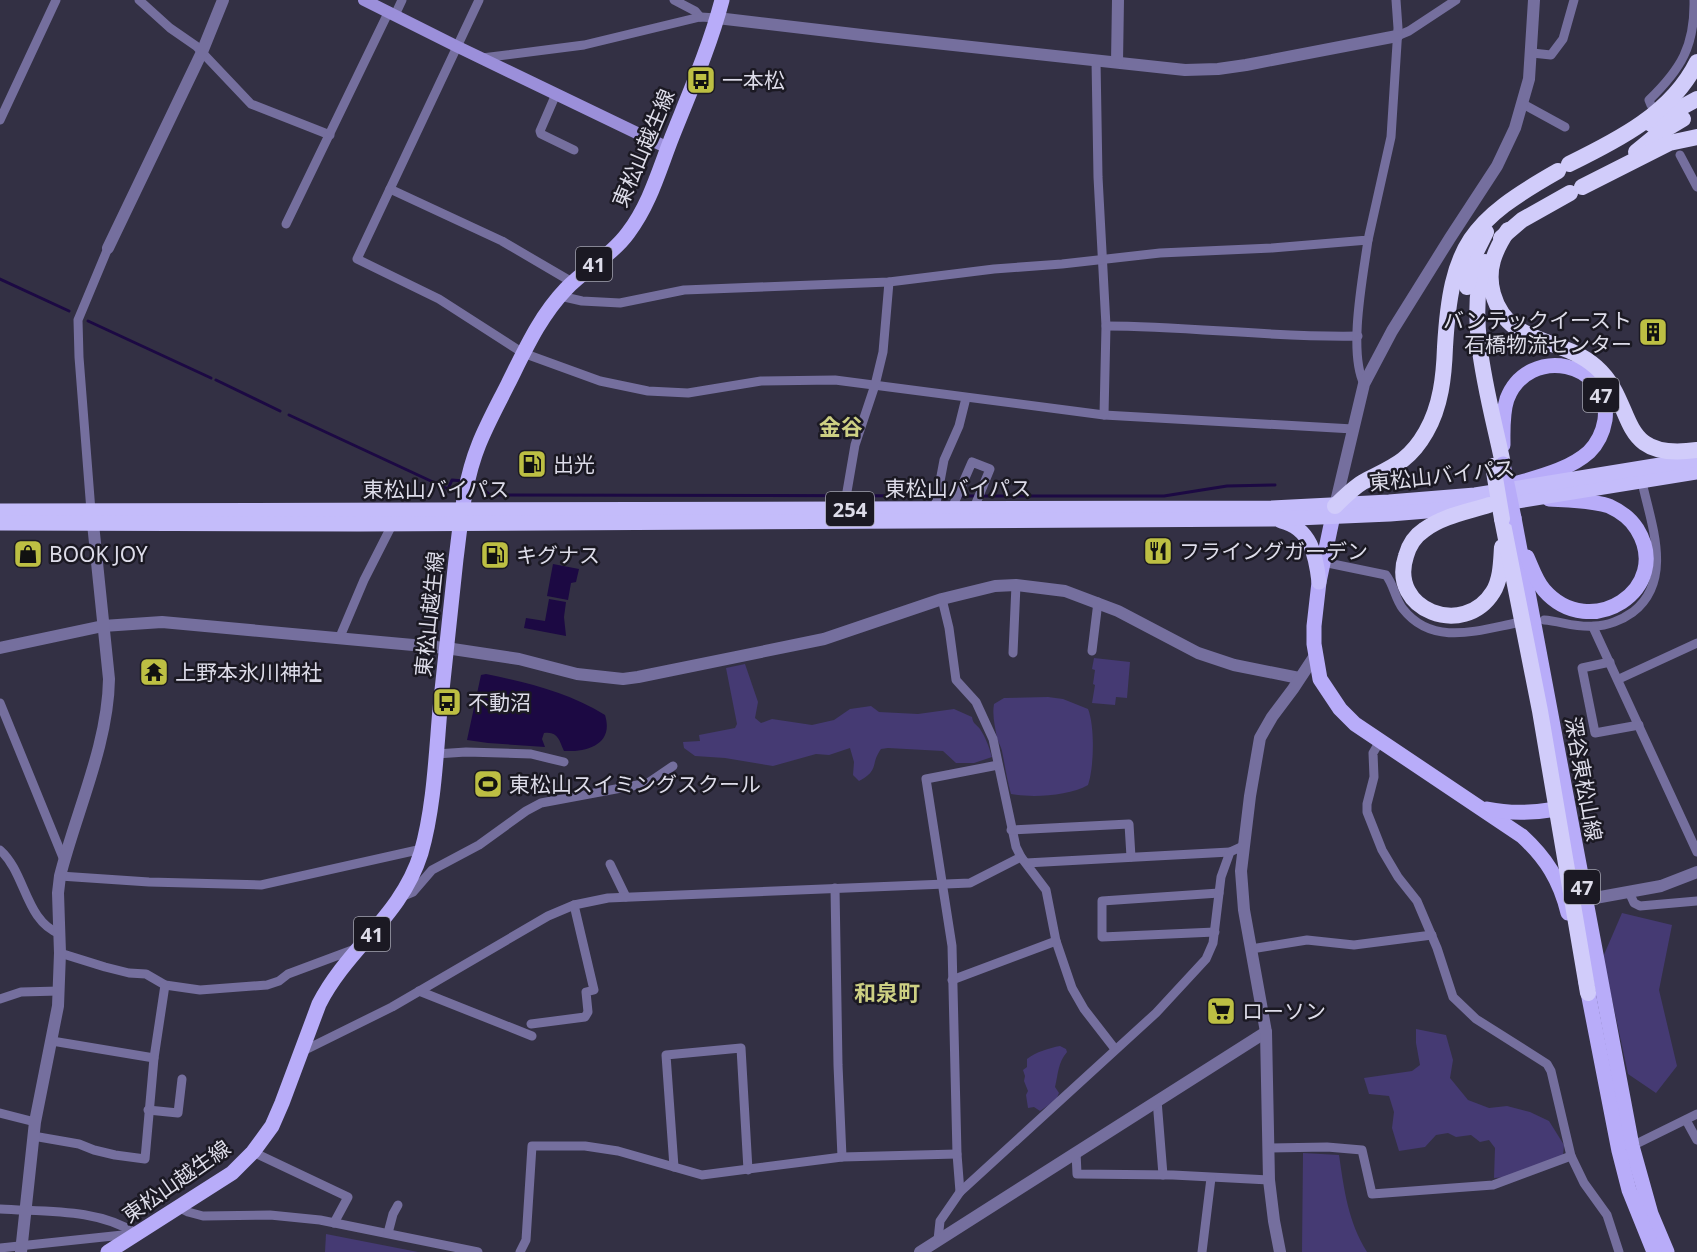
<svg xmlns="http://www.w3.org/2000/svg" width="1697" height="1252" viewBox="0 0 1697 1252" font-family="'Noto Sans','Noto Sans JP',sans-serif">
  <rect width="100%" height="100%" fill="#333044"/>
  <!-- green -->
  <g fill="#453a73">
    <polygon points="1094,658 1130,662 1127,698 1116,697 1115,705 1092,703 1095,685 1093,684 1095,670 1092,669"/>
    <path d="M745 664 758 702 755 718 761 723 772 719 812 725 834 720 850 709 871 706 879 712 918 714 954 709 972 717C973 724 976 724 980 729 986 738 989 747 992 757L974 763H956L943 751 888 748 881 749C870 764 880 770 859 781L853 775 854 762 850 748 829 755 816 754 773 766 725 758 695 756 684 748 683 742 700 741 699 735 735 728 737 724 726 668Z"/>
    <path d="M1048 697 1063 699 1088 709C1095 726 1094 768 1088 785 1069 796 1032 798 1011 794 1007 780 1005 766 1002 751 1001 746 998 742 997 738 995 726 992 715 994 704L1004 698Z"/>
    <polygon points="1622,913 1672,925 1659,990 1677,1066 1656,1093 1628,1074 1603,957"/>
    <polygon points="1416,1029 1446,1035 1453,1060 1450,1078 1468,1100 1489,1108 1507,1106 1530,1112 1549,1121 1564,1145 1563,1156 1506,1177 1494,1178 1495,1148 1489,1140 1480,1142 1471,1135 1456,1137 1448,1133 1436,1135 1425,1147 1399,1151 1392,1128 1394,1112 1389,1096 1369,1094 1364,1078 1412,1071 1420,1065 1416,1043"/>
    <path d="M1060 1046 1066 1049 1067 1052C1058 1062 1058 1075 1055 1087L1059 1093 1056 1100 1040 1111 1034 1107 1028 1108 1026 1095 1028 1091 1024 1081 1025 1076 1023 1070 1027 1067V1059C1036 1052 1049 1048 1060 1046Z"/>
    <path d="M1303 1153 1339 1155C1344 1189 1348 1222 1367 1252H1302Z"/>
    <polygon points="326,1234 418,1252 325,1252"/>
  </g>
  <!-- water -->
  <g fill="#1c0943">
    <polygon points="553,564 579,569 576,582 571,583 568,600 547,596"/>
    <polygon points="549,599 566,602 564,617 566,636 524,628 526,618 545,621"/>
    <path d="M486 674C529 683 568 692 605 715 614 744 588 752 564 751 559 740 558 731 544 733L542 739 545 747 488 743 467 740 481 675Z"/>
  </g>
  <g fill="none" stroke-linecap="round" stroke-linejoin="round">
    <!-- stream -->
    <g stroke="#1c0943" stroke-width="3">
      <polyline points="0,279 69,311"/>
      <polyline points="88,321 211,378"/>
      <polyline points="216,380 280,411"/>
      <polyline points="289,415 448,489 452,480 464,481"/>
      <polyline points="474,482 490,495 975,496"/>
      <polyline points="982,496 1164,496 1227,486 1275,485"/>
    </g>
    <!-- minor -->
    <g stroke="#756f9e" stroke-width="9">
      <polyline points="139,0 170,28 196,46 251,104 330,135"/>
      <polyline points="479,0 357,259 439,299 523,353 600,381 648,391 688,393 761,381 835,380 1104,415 1353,429"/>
      <polyline points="674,0 695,11 700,17"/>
      <polyline points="395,15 402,0"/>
      <polyline points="1397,36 1409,31 1456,0"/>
      <polyline points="1532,53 1551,55 1563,39 1574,0"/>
      <polyline points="482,58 584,45 700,17 717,18"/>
      <polyline points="1096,60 1098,177 1106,326 1104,415"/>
      <polyline points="556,94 540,131 541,134 574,150"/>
      <polyline points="1523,104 1565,127"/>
      <path d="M1651 105 1649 100C1681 69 1695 46 1694 0"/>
      <polyline points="0,120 56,0"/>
      <polyline points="1680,155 1697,187"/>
      <polyline points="390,189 502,241 572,282"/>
      <polyline points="286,224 389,11"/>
      <polyline points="560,296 582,301 620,303 684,290 889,282 994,269 1062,264 1160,253 1272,248 1368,240 1391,137 1398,28 1396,0"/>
      <path d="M1106 326C1190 326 1274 338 1358 336"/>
      <path d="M1364 384C1348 351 1363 277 1368 240"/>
      <polyline points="935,508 944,460 959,426 966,398"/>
      <polyline points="952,508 972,462 990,469 974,508"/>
      <polyline points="844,509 855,445 875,385 883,352 889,282"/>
      <polyline points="91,511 79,357 78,320 108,248"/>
      <path d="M1323 562 1386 575C1394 585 1395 599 1403 609 1432 646 1476 631 1516 623"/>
      <polyline points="942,599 949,628 956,680 976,702 993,739 1016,847 1021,857 1046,890 1056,941 1072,988 1084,1009 1115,1049"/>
      <path d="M1544 620C1560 621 1577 628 1594 626 1607 626 1622 620 1633 612 1674 580 1651 524 1642 482"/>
      <polyline points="1593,627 1697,852"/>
      <polyline points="339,639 364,580 393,523"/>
      <polyline points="1092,651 1098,602"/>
      <polyline points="1013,653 1016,585"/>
      <polyline points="1610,662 1582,668 1595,733 1639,725"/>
      <polyline points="1619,679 1697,643"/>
      <polyline points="0,703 64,860"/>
      <polyline points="1380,741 1373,753 1374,777 1367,804 1367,812 1382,850 1398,877 1417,901 1437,948 1453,997 1476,1019 1547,1064 1551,1071 1571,1156"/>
      <polyline points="436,754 466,752 531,754 564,762"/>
      <polyline points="1011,830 1129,824 1131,857"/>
      <path d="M0 850C26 873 25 921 60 934"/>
      <polyline points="1026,863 1230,852"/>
      <polyline points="610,864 626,897"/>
      <polyline points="60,876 149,882 261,885 422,849"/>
      <polyline points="835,888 838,1065 842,1157"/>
      <polyline points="1629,892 1634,903 1640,906 1697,901"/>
      <polyline points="401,897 413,892 432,870 479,845 526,811 541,803 648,783 673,766"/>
      <polyline points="1215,932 1102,937 1102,901 1219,893"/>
      <polyline points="1251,949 1307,940 1354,945 1432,935"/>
      <polyline points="60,953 105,967 129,973 146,974 165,985 200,990 267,985 279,981 288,974 355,949"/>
      <polyline points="952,980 1056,941"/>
      <polyline points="419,991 532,1036"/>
      <polyline points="0,999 21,992 59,991"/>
      <polyline points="531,1024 585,1017 588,1012 586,992 594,990 574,905"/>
      <polyline points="52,1041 154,1058"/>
      <polyline points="301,1052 392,1007 548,916 574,905 608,898 970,883 1021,857"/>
      <polyline points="1157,1100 1163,1175"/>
      <polyline points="148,1110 178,1113 182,1079"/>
      <polyline points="0,1113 35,1122"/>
      <polyline points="1686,1120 1697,1140"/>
      <polyline points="33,1136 79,1144 94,1150 115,1155 145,1159 154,1058 165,985"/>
      <polyline points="1632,1146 1697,1114"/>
      <polyline points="1269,1148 1327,1147 1362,1150 1372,1194 1493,1185 1571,1156 1584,1183 1607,1215 1619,1252"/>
      <polyline points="253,1152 348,1197 334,1223"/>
      <polyline points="1076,1152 1077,1174 1173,1175 1269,1180"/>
      <polyline points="674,1167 666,1055 741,1048 748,1170"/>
      <polyline points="960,1192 957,1154 952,946 926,779 998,765"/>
      <polyline points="178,1207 188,1212 203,1216 270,1215 320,1220 478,1252"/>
      <path d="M0 1209C45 1212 98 1208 137 1234"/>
      <polyline points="388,1233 393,1214 398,1205"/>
      <polyline points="938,1240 940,1221 960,1192 1156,1013 1206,959 1213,943 1221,877 1230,852 1243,846"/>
      <polyline points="0,1248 132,1234"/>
      <polyline points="520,1252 526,1240 532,1146 585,1146 618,1151 702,1175 842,1157 957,1154"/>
      <polyline points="1202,1252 1211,1178"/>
    </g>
    <!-- tertiary -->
    <g stroke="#756f9e" stroke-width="12">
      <polyline points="717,18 879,37 1185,70 1218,69 1246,65 1397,36"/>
      <polyline points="1117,62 1118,0"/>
      <polyline points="108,248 202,52 223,0"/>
      <polyline points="1335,506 1364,384 1392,331 1450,238 1497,166 1515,128 1529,79 1534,0"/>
      <polyline points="0,648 103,626 162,622 446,648 519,659 577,674 623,679 638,677 824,639 942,599 995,586 1016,585 1065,591 1118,611 1198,653 1234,665 1299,678"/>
      <polyline points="1584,900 1661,886 1697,872"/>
      <path d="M21 1252 35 1122 58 1006 60 953 58 893 60 876C76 812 108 745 109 679L92 514"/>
      <polyline points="920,1252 1266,1032"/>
      <polyline points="1280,1252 1274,1221 1269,1180 1266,1032 1244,910 1241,871 1250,796 1260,738 1272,717 1293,689 1316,654"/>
    </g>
    <!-- secondary -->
    <polyline stroke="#9b8fda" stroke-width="12" points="364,0 456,46 668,148"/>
    <!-- primary -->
    <g stroke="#b8acf9" stroke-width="15">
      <path d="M1503 445C1503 430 1502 414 1507 399 1528 344 1612 361 1605 420 1603 432 1598 443 1589 452 1570 469 1542 476 1518 483"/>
      <path d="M1335 506 1319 582 1314 626V644L1320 679 1340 709 1355 724 1522 836C1546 858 1560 880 1568 913"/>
      <polyline points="1514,518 1632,1146 1651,1214 1667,1252"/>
      <path d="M1527 557C1532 568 1536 581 1544 590 1590 643 1674 589 1637 529 1630 518 1620 511 1609 506 1591 500 1568 500 1549 499"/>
      <path d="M1487 809C1511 814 1533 813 1557 809"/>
      <polyline points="1586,982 1619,1151 1629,1190 1654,1252"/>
      <path d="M108 1252 232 1173 253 1152 272 1126 282 1103 319 1004C348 947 401 917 421 853 434 808 436 755 440 709 445 659 451 609 456 559 461 520 464 481 479 444 487 424 498 404 508 384 525 350 540 316 566 289 585 269 612 255 628 233 650 204 659 170 672 137 690 92 710 46 722 0"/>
    </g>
    <!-- trunk -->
    <g stroke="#c4bcfa" stroke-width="15">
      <polyline points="1499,504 1697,472"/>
      <polyline points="0,511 1272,508 1389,502 1475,495 1697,459"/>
      <path d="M1281 521C1311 528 1316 556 1319 582"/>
      <polyline points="0,523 359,524 1274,519 1390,514 1463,508"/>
    </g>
    <!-- motorway -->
    <g stroke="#d1ccfa" stroke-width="16">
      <polyline points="1651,124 1697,99"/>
      <polyline points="1636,152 1658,134 1683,119"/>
      <path d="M1569 164C1618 140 1672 113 1697 62"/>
      <polyline points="1582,187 1669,143 1697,137"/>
      <path d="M1508 230C1495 250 1486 269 1493 294 1508 347 1562 336 1596 367 1638 404 1614 462 1697 450"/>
      <polyline points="1501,238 1522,220 1570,193"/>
      <path d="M1485 262C1464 319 1491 405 1503 464"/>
      <polyline points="1467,287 1474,256 1486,232"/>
      <path d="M1489 505C1467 512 1443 516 1424 530 1415 536 1409 545 1406 556 1388 610 1464 639 1493 592 1501 579 1501 562 1502 547"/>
      <path d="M1335 506C1344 497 1353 488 1363 482 1392 467 1409 462 1426 432 1441 406 1444 376 1445 347 1451 245 1470 221 1558 171"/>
      <polyline points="1502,519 1540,711 1588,993"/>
    </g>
    <!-- primary-bridge -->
    <polyline stroke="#b8acf9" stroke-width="15" points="1503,464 1514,518"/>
    <!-- motorway-bridge -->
    <polyline stroke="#d1ccfa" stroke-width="16" points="1493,466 1502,519"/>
  </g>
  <!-- icons -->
  <defs>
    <g id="bus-square" transform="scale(1.5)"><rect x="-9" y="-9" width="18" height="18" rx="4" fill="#bdbf43" stroke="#1b1923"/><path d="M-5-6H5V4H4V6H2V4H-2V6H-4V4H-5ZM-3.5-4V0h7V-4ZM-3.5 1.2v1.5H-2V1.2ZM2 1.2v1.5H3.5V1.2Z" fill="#111"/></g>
    <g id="building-square" transform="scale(1.5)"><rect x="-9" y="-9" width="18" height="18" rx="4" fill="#bdbf43" stroke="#1b1923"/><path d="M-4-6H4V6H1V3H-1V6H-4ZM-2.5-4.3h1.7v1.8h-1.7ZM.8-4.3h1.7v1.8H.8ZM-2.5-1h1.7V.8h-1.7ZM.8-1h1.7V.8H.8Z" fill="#111"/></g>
    <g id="fuel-square" transform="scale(1.5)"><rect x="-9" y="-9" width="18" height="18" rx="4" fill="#bdbf43" stroke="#1b1923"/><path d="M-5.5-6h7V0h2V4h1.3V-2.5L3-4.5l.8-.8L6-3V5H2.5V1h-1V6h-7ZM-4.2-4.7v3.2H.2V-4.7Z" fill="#111"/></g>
    <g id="restaurant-square" transform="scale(1.5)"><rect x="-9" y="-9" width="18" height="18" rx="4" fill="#bdbf43" stroke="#1b1923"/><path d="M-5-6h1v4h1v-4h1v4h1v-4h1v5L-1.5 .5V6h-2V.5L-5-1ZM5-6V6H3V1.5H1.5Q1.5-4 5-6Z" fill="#111"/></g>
    <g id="shop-square" transform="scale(1.5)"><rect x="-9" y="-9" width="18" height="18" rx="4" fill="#bdbf43" stroke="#1b1923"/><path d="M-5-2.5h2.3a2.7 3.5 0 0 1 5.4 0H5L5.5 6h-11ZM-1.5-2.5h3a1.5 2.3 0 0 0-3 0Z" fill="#111"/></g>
    <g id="temple-square" transform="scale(1.5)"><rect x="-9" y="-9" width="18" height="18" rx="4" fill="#bdbf43" stroke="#1b1923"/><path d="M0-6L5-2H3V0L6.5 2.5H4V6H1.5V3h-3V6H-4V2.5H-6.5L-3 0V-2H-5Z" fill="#111"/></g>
    <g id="stadium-square" transform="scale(1.5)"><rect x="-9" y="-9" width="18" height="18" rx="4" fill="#bdbf43" stroke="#1b1923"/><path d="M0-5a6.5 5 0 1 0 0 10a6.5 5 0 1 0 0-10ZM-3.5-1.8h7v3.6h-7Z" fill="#111"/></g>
    <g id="supermarket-square" transform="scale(1.5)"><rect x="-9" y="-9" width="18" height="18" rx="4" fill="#bdbf43" stroke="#1b1923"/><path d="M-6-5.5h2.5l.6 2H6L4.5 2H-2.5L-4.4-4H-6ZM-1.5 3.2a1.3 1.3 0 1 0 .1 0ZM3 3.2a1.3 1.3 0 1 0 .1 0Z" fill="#111"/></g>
  </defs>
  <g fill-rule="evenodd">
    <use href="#bus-square" x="701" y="80"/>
    <use href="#building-square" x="1653" y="332"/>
    <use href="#fuel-square" x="532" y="464"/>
    <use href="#restaurant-square" x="1158" y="551"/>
    <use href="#shop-square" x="28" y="554"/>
    <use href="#fuel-square" x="495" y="555"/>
    <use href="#temple-square" x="154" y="672"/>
    <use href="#bus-square" x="447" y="702"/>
    <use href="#stadium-square" x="488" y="784"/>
    <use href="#supermarket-square" x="1221" y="1011"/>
  </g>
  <g text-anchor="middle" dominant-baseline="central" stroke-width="5" stroke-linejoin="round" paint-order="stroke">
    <!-- shield labels -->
    <g fill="#1b1923" stroke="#a3a2ae" stroke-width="1.5">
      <rect x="576" y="247" width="36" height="34" rx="4.5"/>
      <rect x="1583" y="378" width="36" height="34" rx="4.5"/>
      <rect x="826" y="492" width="48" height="34" rx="4.5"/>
      <rect x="1564" y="870" width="36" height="34" rx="4.5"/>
      <rect x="354" y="917" width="36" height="34" rx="4.5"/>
    </g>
    <g font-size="20" font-weight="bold" fill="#dddce9">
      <text x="594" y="264">41</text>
      <text x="1601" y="395">47</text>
      <text x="850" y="509">254</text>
      <text x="1582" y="887">47</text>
      <text x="372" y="934">41</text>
    </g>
    <!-- poi labels -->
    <g font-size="21" fill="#dddce9" stroke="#1b1923" text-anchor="start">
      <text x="722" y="80">一本松</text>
      <text x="1632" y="320" text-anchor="end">バンテックイースト<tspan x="1632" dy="24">石橋物流センター</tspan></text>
      <text x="553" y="464">出光</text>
      <text x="1179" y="551">フライングガーデン</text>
      <text x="49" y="554">BOOK JOY</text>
      <text x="516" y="555">キグナス</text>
      <text x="175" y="672">上野本氷川神社</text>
      <text x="468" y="702">不動沼</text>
      <text x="509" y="784">東松山スイミングスクール</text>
      <text x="1242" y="1011">ローソン</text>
    </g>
    <!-- street labels -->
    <g font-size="21" fill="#dddce9" stroke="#1b1923">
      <text transform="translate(643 148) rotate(-67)">東松山越生線</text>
      <text transform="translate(1442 475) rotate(-6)">東松山バイパス</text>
      <text x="958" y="488">東松山バイパス</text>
      <text x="436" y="489">東松山バイパス</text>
      <text transform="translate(429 614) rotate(-84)">東松山越生線</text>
      <text transform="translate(1584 779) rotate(80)">深谷東松山線</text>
      <text transform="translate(176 1181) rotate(-35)">東松山越生線</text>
    </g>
    <!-- neighbourhood labels -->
    <g font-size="22" font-weight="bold" fill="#cdd083" stroke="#1b1923">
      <text x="841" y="426">金谷</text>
      <text x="887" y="992">和泉町</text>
    </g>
  </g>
</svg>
